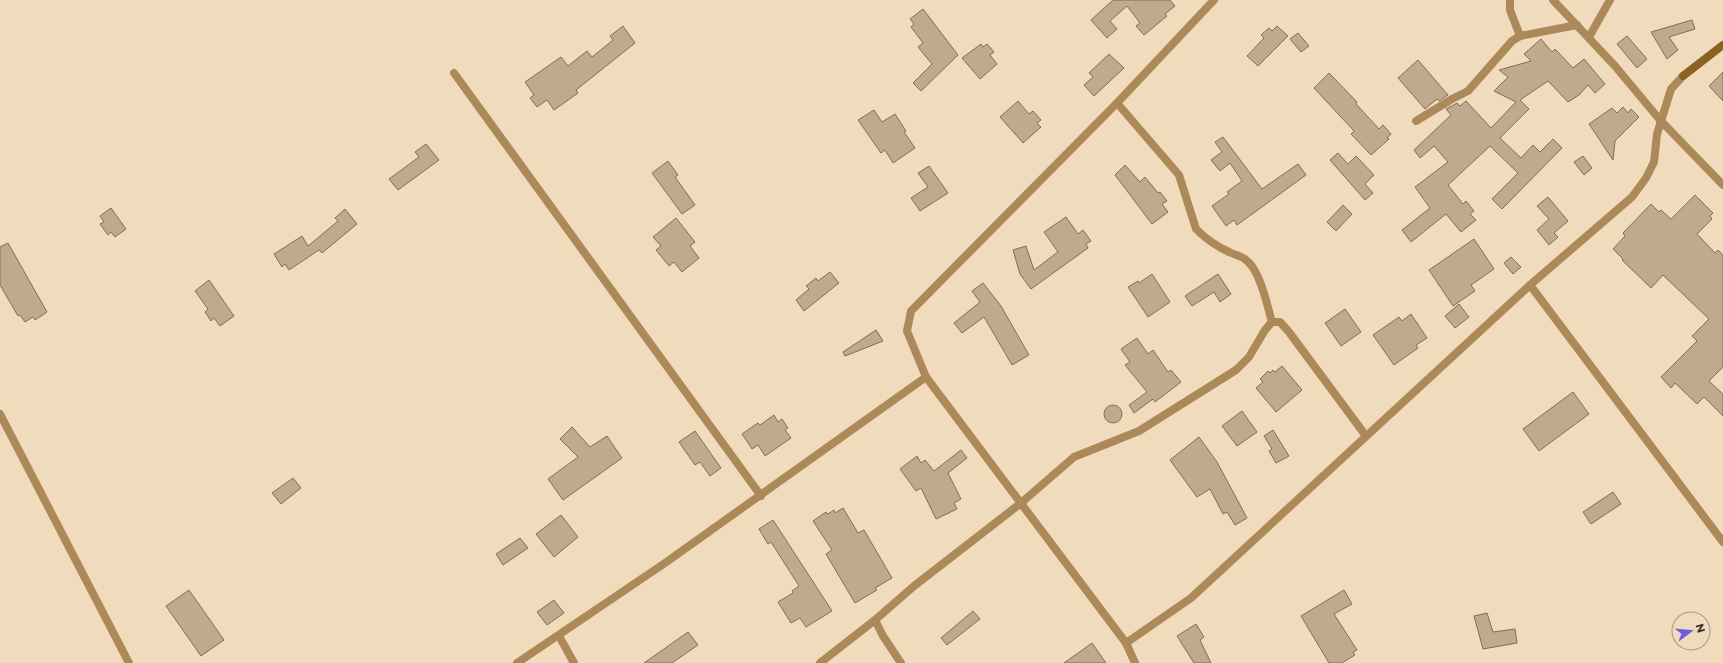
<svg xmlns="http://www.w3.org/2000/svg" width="1723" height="663" viewBox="0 0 1723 663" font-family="Montserrat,sans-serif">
  <rect width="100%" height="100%" fill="#f1dbbd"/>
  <!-- building -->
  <g fill="#bfaa8d" stroke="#826e53">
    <polygon points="1113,0 1170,0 1175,6 1165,14 1167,16 1144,35 1136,26 1140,23 1127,6 1110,21 1117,29 1107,38 1091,20"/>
    <polygon points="923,9 958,55 921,91 913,83 932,64 918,47 923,43 911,27 914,24 910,19"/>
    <polygon points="1692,20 1695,29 1669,37 1678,50 1667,59 1651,32"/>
    <polygon points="623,26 635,43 576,90 578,93 554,110 547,100 537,107 530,98 534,95 525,82 561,57 568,66 587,51 592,57 613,40 610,36"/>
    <polygon points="1277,26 1288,36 1258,66 1247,56 1264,38 1261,35 1269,28 1272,31"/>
    <polygon points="1298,33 1309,46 1301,52 1290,39"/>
    <polygon points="1627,36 1647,59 1637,68 1617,44"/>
    <polygon points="1541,39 1552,52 1555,49 1573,68 1584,59 1605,84 1595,93 1588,85 1579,95 1568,102 1548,81 1520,100 1529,109 1500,138 1521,158 1533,145 1540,152 1553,139 1562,148 1502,209 1492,199 1518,173 1490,146 1448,185 1463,204 1466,201 1474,211 1470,214 1476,220 1461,232 1446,214 1411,242 1402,230 1430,208 1415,187 1448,162 1434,146 1420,158 1414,150 1451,115 1446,109 1457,103 1460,106 1466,101 1491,128 1516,102 1494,91 1508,77 1499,70 1531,61 1524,54"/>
    <polygon points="981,44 983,47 987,44 994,52 990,55 997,64 980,79 962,58"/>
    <polygon points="1109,54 1124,68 1094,96 1084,85 1093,77 1089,73"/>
    <polygon points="1418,60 1448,95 1439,101 1437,99 1425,109 1398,78"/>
    <polygon points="1723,72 1723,101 1709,86"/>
    <polygon points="1329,73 1357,102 1356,104 1379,129 1383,125 1391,134 1387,138 1389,139 1371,155 1351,134 1354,131 1314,88"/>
    <polygon points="1018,101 1029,114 1033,111 1041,120 1037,123 1041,127 1023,143 1000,117"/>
    <polygon points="1623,107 1628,113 1631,109 1639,117 1615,141 1613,160 1589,124 1612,108 1617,113"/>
    <polygon points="874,110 882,122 895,114 906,131 904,132 915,148 893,163 885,150 881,153 858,120"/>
    <polygon points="1223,137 1262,189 1298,164 1306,175 1237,225 1234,220 1226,226 1212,206 1229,194 1227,192 1242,181 1230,163 1220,171 1211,160 1222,152 1215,142"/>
    <polygon points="426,144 439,160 398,190 389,179 419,157 415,152"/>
    <polygon points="1338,153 1348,164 1356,156 1374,175 1365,184 1373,193 1365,200 1330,160"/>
    <polygon points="1583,156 1592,168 1584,175 1574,162"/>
    <polygon points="668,161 678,175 675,177 695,205 682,214 652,173"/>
    <polygon points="1125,165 1140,182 1145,177 1158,193 1160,192 1167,201 1162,204 1168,212 1152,224 1115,175"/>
    <polygon points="929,166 948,193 920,211 911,198 928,187 918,173"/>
    <polygon points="1695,195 1713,213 1710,216 1712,219 1697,234 1715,253 1718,250 1723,255 1723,367 1709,381 1723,394 1723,416 1704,397 1697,404 1675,383 1671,388 1661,377 1697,341 1692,336 1709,319 1663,275 1651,288 1622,260 1623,259 1613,249 1625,236 1623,233 1651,204 1659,212 1661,210 1671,219"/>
    <polygon points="1548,197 1568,221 1554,233 1558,237 1549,245 1537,230 1549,219 1537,206"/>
    <polygon points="1343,205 1352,214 1336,231 1327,222"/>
    <polygon points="111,208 126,229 115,237 111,232 108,235 100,224 104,222 100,216"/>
    <polygon points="345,209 357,224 322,253 319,250 289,270 285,264 282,267 274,254 302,236 308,246 338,221 335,218"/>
    <polygon points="1066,217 1078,234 1083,230 1091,241 1086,244 1088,248 1031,289 1020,274 1013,250 1026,246 1034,270 1058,252 1044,232"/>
    <polygon points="676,218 695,242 690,246 699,258 682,272 674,262 669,266 656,250 661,246 653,237"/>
    <polygon points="1474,239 1494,269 1471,285 1475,291 1453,306 1429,270"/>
    <polygon points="8,243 47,312 35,320 33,317 25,322 20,315 18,316 0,285 0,247"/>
    <polygon points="1511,257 1521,267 1513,274 1504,263"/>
    <polygon points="830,272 839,283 804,311 796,300 809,289 806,286 816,278 818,281"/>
    <polygon points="1152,274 1170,302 1148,317 1128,287 1138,281 1139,283"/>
    <polygon points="1218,274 1231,294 1220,302 1214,292 1192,306 1185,296"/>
    <polygon points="209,280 234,316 220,326 214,318 211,321 205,312 208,309 195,291"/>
    <polygon points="983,283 1001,306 1029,355 1012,365 984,317 962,333 954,323 980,302 972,291"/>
    <polygon points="1459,304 1469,317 1455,328 1445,316"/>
    <polygon points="1345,309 1361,332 1341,346 1325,323"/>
    <polygon points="1411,314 1427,338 1416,345 1418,348 1394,365 1373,335 1399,317 1402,321"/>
    <polygon points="876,330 883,341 845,356 843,352"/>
    <polygon points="1137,338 1148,354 1153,350 1168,372 1171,370 1181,382 1155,402 1153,399 1134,413 1129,405 1147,392 1125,365 1130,362 1121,349"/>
    <polygon points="1282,366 1302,390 1276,412 1256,388 1263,382 1260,379 1268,371 1270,373 1273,370 1275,372"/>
    <polygon points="1573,392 1589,414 1539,451 1523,429"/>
    <circle cx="1113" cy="414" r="9"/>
    <polygon points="1242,411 1257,432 1237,446 1222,426"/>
    <polygon points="774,415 778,422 782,419 788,428 785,430 791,438 765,456 758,445 752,449 742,434 758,423 760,425"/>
    <polygon points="572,427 590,447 607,436 622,458 563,500 548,479 578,457 560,439"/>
    <polygon points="1273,430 1289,456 1276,463 1269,451 1272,449 1264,436"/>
    <polygon points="695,431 721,468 710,476 700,462 695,465 679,442"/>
    <polygon points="1199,437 1217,462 1247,518 1235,525 1227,512 1223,514 1210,489 1197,497 1170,460"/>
    <polygon points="961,450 967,458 948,473 961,499 954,503 957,509 936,519 921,488 916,491 900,469 917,456 921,463 925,460 934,471"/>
    <polygon points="293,478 301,488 281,504 272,493"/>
    <polygon points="1613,492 1621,504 1591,524 1583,512"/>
    <polygon points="843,508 858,533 864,530 892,578 875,588 877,590 855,603 826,554 832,550 813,521 826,512 828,514 834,510 835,513"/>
    <polygon points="561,515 578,537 554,557 536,534"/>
    <polygon points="773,520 832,611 806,627 800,618 791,623 778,602 793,593 792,591 799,586 771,542 768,544 759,529"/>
    <polygon points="520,538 528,548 503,565 496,554"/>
    <polygon points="189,590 224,640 201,656 166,606"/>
    <polygon points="1344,590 1352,604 1334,614 1357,650 1353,652 1355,655 1342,663 1329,663 1301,616"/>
    <polygon points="554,600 564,613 547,625 537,612"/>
    <polygon points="973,611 980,619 947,645 941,638"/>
    <polygon points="1487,613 1493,632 1515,629 1517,643 1483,649 1474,616"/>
    <polygon points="1196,624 1204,637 1200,640 1211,663 1194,663 1177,636"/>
    <polygon points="688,632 698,645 672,663 644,663"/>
    <polygon points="1092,643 1106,663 1064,663"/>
  </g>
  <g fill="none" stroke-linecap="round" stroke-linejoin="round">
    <!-- minor -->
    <g stroke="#ac8958" stroke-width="8">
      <polyline points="1553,0 1615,66 1660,120 1723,185"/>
      <polyline points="1520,36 1577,25"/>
      <polyline points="1589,37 1610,0"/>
      <polyline points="454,73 761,496"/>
      <path d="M1117 103 1179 175 1196 229C1205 238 1218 247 1229 252 1235 255 1242 256 1246 260 1260 270 1267 305 1272 322"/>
      <polyline points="1416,121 1452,99 1468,91 1512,41 1520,36 1510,10 1510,0"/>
      <polyline points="1530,285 1723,542"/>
      <polyline points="0,414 129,663"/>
      <polyline points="875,620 883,636 901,663"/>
      <polyline points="559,636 574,663"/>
      <polyline points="1126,643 1191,598 1530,285 1632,197 1646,178 1654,162 1657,134 1671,89 1683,76"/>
      <polyline points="517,663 665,563 926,377"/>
      <polyline points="820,663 875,620 914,586 1021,503 1074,457 1139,431 1236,370 1249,357 1265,330 1272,322 1280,322 1289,332 1366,436"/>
      <polyline points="1135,663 1126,643 926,377 907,331 911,311 1117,103 1214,0"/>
    </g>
    <!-- secondary -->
    <polyline stroke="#896220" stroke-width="8" points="1683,76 1723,45"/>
  </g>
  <!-- north arrow -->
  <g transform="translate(1691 631) rotate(74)"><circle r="19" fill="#f1dbbd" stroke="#a79780"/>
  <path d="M0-3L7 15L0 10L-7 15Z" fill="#705ed8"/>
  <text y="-6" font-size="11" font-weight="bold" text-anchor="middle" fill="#393125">N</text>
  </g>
</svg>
